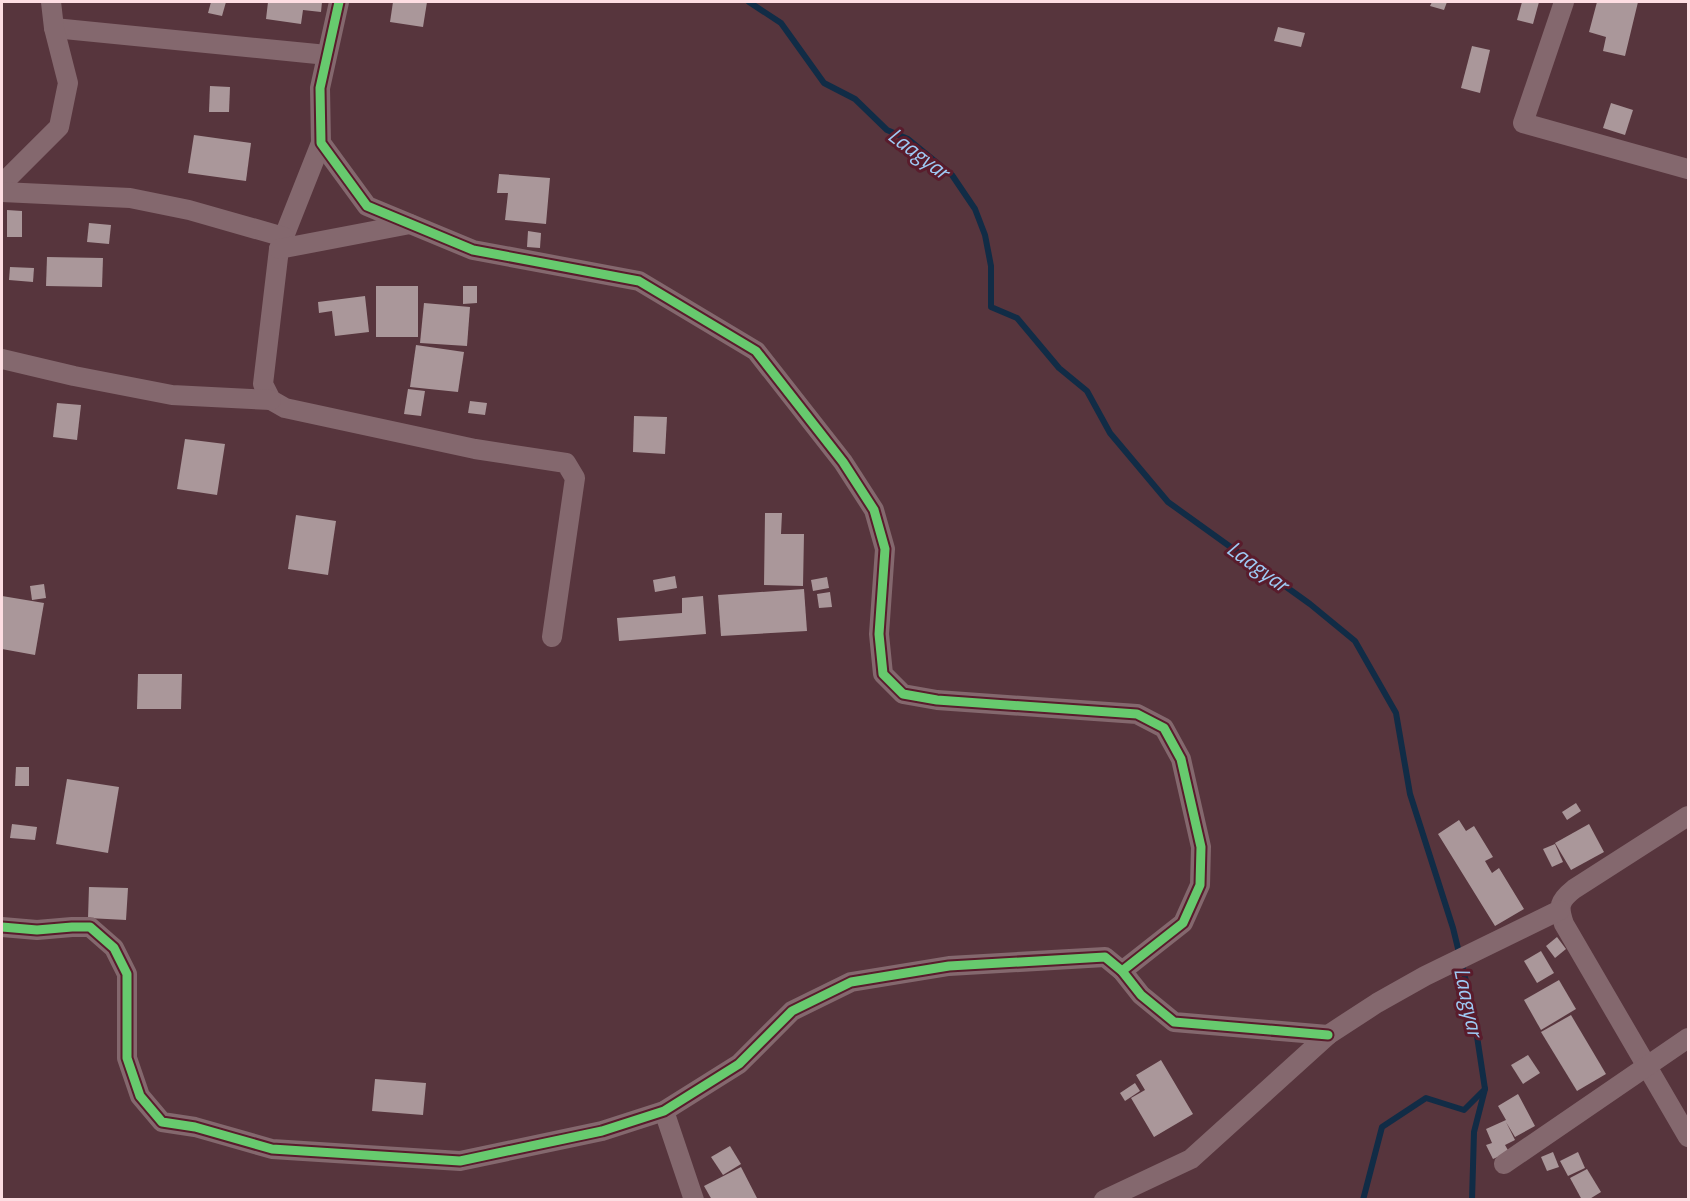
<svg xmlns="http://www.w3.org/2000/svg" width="1690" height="1201" viewBox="0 0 1690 1201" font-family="'Titillium Web',sans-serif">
  <rect width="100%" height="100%" fill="#57353d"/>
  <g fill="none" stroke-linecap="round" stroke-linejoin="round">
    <!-- stream -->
    <g stroke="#112c46" stroke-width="6">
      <polyline points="749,2 781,23 824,83 855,99 887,130 908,139 952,175 975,209 985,235 991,266 991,307 1017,318 1059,368 1087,391 1110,433 1168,502 1310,604 1355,641 1396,713 1410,794 1453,928 1473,1010 1485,1089 1464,1110 1426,1098 1382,1127 1363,1200"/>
      <polyline points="1472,1200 1474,1132 1485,1089"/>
    </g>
  </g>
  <!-- building -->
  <g fill="#aa979a">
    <polygon points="211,2 226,2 222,16 208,13"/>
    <polygon points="268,2 322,2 321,12 303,10 301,24 266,19"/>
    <polygon points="393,2 427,2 423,27 390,22"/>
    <polygon points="1432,2 1447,2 1444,10 1430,6"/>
    <polygon points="1522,2 1539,2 1533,24 1517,20"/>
    <polygon points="1597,2 1638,2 1625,56 1603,51 1606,37 1589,32"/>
    <polygon points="1278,27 1305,33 1301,47 1274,41"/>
    <polygon points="1472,46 1490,50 1480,93 1461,88"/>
    <polygon points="210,86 230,87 229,112 209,112"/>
    <polygon points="1611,103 1633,110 1625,135 1603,128"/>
    <polygon points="194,135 251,143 246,181 188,173"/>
    <polygon points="499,174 550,178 546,224 505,220 508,193 497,193"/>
    <polygon points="7,210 22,211 22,237 7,237"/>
    <polygon points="89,223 111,225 109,244 87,242"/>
    <polygon points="528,231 541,233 540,248 527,247"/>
    <polygon points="47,257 103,258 102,287 46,286"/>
    <polygon points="10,267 34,268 33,282 9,280"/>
    <rect x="376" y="286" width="42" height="51"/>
    <polygon points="463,286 477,286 477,303 463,304"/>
    <polygon points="365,296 369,332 335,336 332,311 319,313 318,302"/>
    <polygon points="424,303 470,307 467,346 420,343"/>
    <polygon points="416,345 464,352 458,392 410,387"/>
    <polygon points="408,389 425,391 421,416 404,414"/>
    <polygon points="470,401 487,403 485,415 468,413"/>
    <polygon points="57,403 81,405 77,440 53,437"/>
    <polygon points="634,416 667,417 665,454 633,452"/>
    <polygon points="185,439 225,444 217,495 177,489"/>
    <polygon points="765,513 782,513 781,534 804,534 803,586 764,585"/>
    <polygon points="296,515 336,521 328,575 288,569"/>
    <polygon points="675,576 677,588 655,592 653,580"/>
    <polygon points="827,577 829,588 813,591 811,580"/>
    <polygon points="44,584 46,598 32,600 30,586"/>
    <polygon points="804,589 807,631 721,636 718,595"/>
    <polygon points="830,592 832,607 819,608 817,594"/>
    <polygon points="2,596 44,603 35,655 2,649"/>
    <polygon points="703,596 706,634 619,641 617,618 682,613 682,598"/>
    <polygon points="138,674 182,674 181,709 137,709"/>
    <polygon points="16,767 29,767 29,786 15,786"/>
    <polygon points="67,779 119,787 108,853 56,844"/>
    <polygon points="1576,803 1581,811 1567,820 1562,812"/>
    <polygon points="1459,820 1466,831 1474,826 1493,857 1485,861 1492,873 1499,868 1524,909 1495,926 1438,834"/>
    <polygon points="12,824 37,827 35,840 10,838"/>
    <polygon points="1589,824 1604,852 1571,870 1555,843"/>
    <polygon points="1555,844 1563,862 1552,867 1543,849"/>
    <polygon points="89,887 128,888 126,920 88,918"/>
    <polygon points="1557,937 1566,949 1555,958 1546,946"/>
    <polygon points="1541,951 1554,973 1537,983 1524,961"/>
    <polygon points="1559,980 1576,1009 1541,1030 1524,1000"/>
    <polygon points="1571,1015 1606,1074 1577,1091 1541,1032"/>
    <polygon points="1528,1055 1540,1073 1523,1084 1511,1065"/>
    <polygon points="1161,1060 1193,1114 1154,1137 1131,1098 1145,1090 1136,1075"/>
    <polygon points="375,1079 426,1083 423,1115 372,1111"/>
    <polygon points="1135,1083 1140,1091 1125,1101 1120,1093"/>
    <polygon points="1518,1094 1535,1126 1515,1137 1506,1122 1515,1140 1505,1145 1509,1152 1493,1159 1486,1145 1492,1143 1486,1129 1506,1120 1498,1106"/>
    <polygon points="730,1146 741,1164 723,1175 711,1157"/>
    <polygon points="1553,1152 1559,1167 1547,1171 1541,1157"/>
    <polygon points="1578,1152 1585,1168 1568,1176 1560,1161"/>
    <polygon points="741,1167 758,1200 712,1200 704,1186"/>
    <polygon points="1587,1169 1601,1192 1588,1200 1582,1200 1570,1178"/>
  </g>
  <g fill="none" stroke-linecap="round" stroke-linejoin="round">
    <!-- minor -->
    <g stroke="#84686e" stroke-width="20">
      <polyline points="339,2 320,88 321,143 367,206 473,250 639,281 756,351 843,462 874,510 885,549 879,634 883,674 903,694 937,700 1137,714 1164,728 1181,759 1201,847 1200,885 1183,923 1122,971"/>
      <polyline points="1564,2 1523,123 1688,169"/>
      <polyline points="54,28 327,55"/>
      <polyline points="321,143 279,249 263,384 271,400 285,408 475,449 566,463 575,478 552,637"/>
      <polyline points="2,184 59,127 68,83 54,28 51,2"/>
      <polyline points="2,192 130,198 189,210 284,237"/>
      <polyline points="279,249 410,224"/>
      <polyline points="2,359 74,376 172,395 271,400"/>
      <path d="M1688 816 1574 889C1559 901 1558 906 1564 924L1688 1137"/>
      <polyline points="2,927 37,930 72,927 90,927 114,948 127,974 127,1058 140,1096 162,1122 195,1127 272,1149 460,1161 602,1131 664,1111 739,1064 792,1011 851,982 949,966 1105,957 1122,971 1141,995 1174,1022 1328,1035"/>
      <polyline points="664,1111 694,1200"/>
      <polyline points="1504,1164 1688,1038"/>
      <polyline points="1104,1200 1191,1159 1328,1035 1377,1003 1425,976 1560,910"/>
    </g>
    <!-- cycleway casing -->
    <g stroke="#591c2c" stroke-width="13">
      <g id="cycleway">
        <polyline points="339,2 320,88 321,143 367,206 473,250 639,281 756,351 843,462 874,510 885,549 879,634 883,674 903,694 937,700 1137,714 1164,728 1181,759 1201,847 1200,885 1183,923 1122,971"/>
        <polyline points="2,927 37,930 72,927 90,927 114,948 127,974 127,1058 140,1096 162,1122 195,1127 272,1149 460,1161 602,1131 664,1111 739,1064 792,1011 851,982 949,966 1105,957 1122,971 1141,995 1174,1022 1328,1035"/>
      </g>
    </g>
    <!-- cycleway -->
    <use href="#cycleway" stroke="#67ca6e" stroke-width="9"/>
  </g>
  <g text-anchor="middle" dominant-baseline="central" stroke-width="6" stroke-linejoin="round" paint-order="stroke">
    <!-- water labels -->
    <g font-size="22" font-style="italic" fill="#9ecaf4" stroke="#591c2c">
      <text transform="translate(919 153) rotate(37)">Laagyar</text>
      <text transform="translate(1258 566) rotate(36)">Laagyar</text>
      <text transform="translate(1469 1002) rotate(78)">Laagyar</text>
    </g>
  </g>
  <!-- border -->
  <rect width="1690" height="1201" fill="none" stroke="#fddde2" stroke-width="6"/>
</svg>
